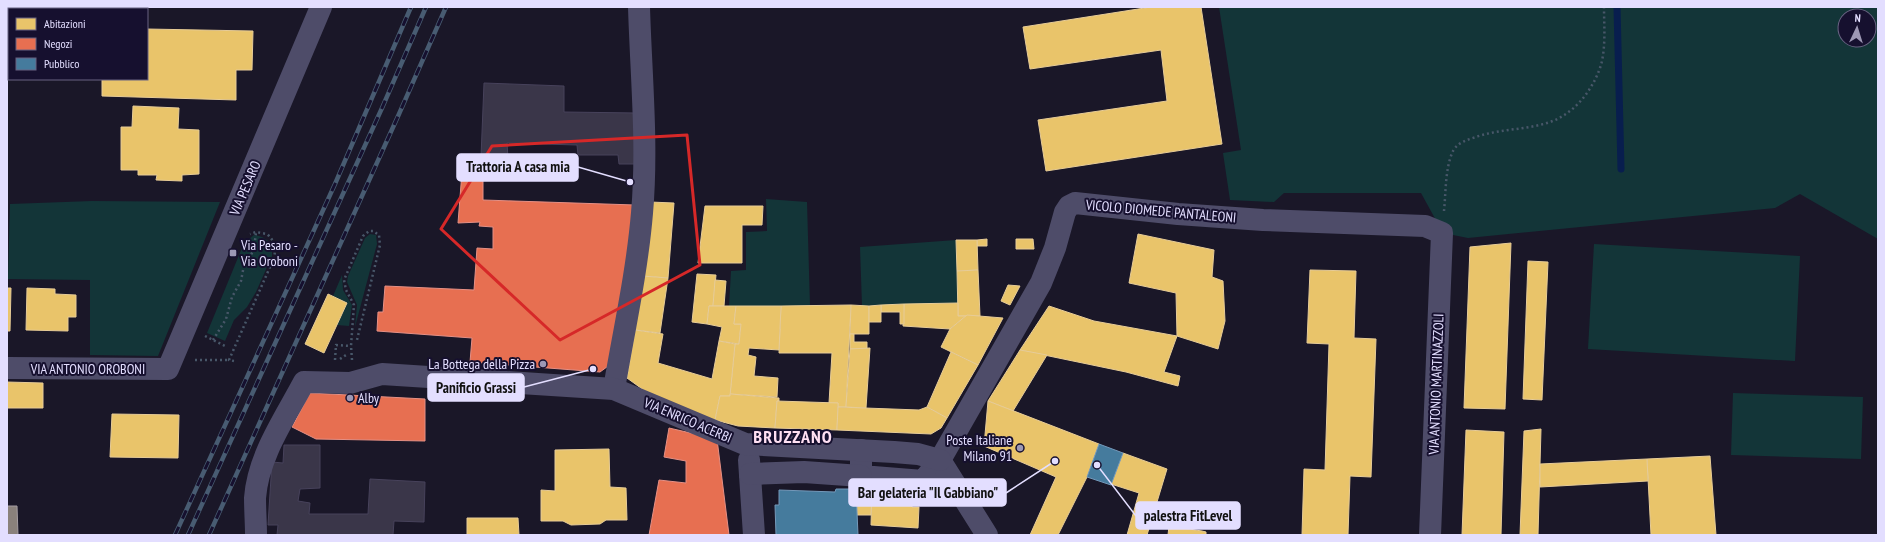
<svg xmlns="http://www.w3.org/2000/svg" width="1885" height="542" viewBox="0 0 1885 542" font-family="'PT Sans Narrow',sans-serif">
  <rect width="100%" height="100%" fill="#1a1728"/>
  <!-- green -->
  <g fill="#133538" fill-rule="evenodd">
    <path d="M1219 7H1878V239L1800 194 1775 208 1468 238 1443 233 1421 193H1284L1274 202 1230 200 1223 153 1241 150ZM1845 16H1869V40H1845Z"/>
    <polygon points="766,199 807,202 810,306 729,306 731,271 746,270 746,232 767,231"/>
    <polygon points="92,201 220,202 158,356 90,355 90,280 8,279 10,204"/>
    <polygon points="370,234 376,235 377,244 355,327 357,305 347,282 348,276 365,238"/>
    <path d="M254 235C262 236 267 239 272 245V256L256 292 247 307 234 320 225 341 207 333 244 243Z"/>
    <polygon points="956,240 958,303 862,306 860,247"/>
    <polygon points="1594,244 1800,256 1795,361 1588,349"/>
    <polygon points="342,275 343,290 352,305 349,326 337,325 347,303 333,296"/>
    <polygon points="1733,393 1863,397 1861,459 1731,455"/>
  </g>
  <!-- homes -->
  <g fill="#e9c46a" stroke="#e7cc97">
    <polygon points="1151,7 1201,7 1222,144 1046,171 1038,120 1167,101 1161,50 1030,69 1023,27"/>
    <polygon points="7,19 9,26 9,72 8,72 7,90"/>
    <polygon points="147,29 253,31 252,70 236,70 236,100 102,96 102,79 147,79"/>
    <polygon points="133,106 179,108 178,129 199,130 199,174 182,175 182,181 156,180 157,175 138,175 138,170 121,170 121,127 132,127"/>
    <polygon points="650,202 674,203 668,278 642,276"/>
    <polygon points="705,206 763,206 762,225 742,225 742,263 698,263"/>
    <polygon points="1138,234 1214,250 1212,277 1223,281 1225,321 1218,349 1177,336 1176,293 1129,283"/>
    <polygon points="987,239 987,246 977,246 977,240"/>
    <polygon points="1016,239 1033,239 1034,249 1016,249"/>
    <polygon points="956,240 977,240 978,270 957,271"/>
    <polygon points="1511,243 1505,409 1464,408 1470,247"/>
    <polygon points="1528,261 1548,262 1542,400 1523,399"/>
    <polygon points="978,270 980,316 958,316 957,271"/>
    <polygon points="1310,270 1356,271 1354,338 1376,339 1371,477 1350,476 1348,535 1302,535 1304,469 1325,470 1329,344 1307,343"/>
    <polygon points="697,274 716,275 713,306 709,306 707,324 692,322"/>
    <polygon points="642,276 668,278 660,333 635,330"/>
    <polygon points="715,280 726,281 724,306 713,306"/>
    <polygon points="1008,285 1020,286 1010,305 1001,301"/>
    <polygon points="7,288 11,288 10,331 7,331"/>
    <polygon points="27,288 55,289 55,294 76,295 76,317 68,317 68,331 26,330"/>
    <polygon points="328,294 347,303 324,353 305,344"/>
    <polygon points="958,303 958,316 966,316 950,329 903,326 904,304"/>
    <polygon points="904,304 904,324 900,324 900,312 881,312 881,305"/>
    <polygon points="851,305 846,407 838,407 838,403 829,403 832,353 779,353 781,306"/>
    <polygon points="851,305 869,306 869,334 850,334"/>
    <polygon points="881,305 881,322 869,322 869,306"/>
    <polygon points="709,306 736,306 734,324 741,324 739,344 719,341 722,327 707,324"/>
    <polygon points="736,306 781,306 779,350 749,348 748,355 756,357 754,376 778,378 777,397 730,394 735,344 739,344 741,324 734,324"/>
    <polygon points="1049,306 1094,321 1177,336 1164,372 1180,376 1178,386 1126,372 1020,350"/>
    <polygon points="967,315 1003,318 978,365 941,347 950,329"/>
    <polygon points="635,330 663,334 658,363 712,379 719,341 735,344 730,396 720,396 715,420 656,399 627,378"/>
    <polygon points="850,334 854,334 854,342 867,342 867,349 850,349"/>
    <polygon points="870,348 866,408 846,407 850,349"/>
    <polygon points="1020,350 1047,355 1013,411 988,401"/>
    <polygon points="951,352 978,365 947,418 927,407"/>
    <polygon points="7,382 43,383 43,408 7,408"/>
    <polygon points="730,394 779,398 779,401 777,401 775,428 738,426 715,420 720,396 730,396"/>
    <polygon points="777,401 838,403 837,430 775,428"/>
    <polygon points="988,401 1099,444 1087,477 1058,535 1030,535 1056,477 984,446"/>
    <polygon points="838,407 919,410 927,407 947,418 941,428 931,434 837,430"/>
    <polygon points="112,414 179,415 178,458 110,457"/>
    <polygon points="1541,429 1538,535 1520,535 1524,431"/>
    <polygon points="1466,430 1504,432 1501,535 1462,535"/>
    <polygon points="609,449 610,487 626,488 627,520 606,520 600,524 571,525 563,521 541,521 541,490 555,491 555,450"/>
    <polygon points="1123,453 1167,469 1147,535 1127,535 1139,493 1111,484"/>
    <polygon points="1710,456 1716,535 1651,535 1647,459"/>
    <polygon points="1647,459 1648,481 1540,487 1540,464"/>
    <polygon points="856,489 872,490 871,515 857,515"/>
    <polygon points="872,490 912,492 912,507 919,507 918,528 871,525"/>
    <polygon points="467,518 518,518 519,535 467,535"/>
    <polygon points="1169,526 1202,531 1206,532 1206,535 1168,535"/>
  </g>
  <!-- shops -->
  <g fill="#e76f51" stroke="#e69085">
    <polygon points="463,159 483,159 483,200 635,205 615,361 600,372 470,362 472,338 377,331 378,312 383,312 385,286 474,290 477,248 493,249 493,227 479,226 480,222 458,223"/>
    <polygon points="310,393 425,399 425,441 316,439 292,427"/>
    <polygon points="669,428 717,439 729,535 649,535 659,480 686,483 686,461 664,457"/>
  </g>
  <!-- public -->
  <g fill="#457b9d" stroke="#7499ba">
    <polygon points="1099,444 1123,453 1111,485 1087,477"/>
    <polygon points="836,489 856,489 858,535 776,535 775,505 779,505 779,490 835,492"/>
  </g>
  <!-- industry -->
  <polygon fill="#8a817c" stroke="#a59da3" points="7,506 17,506 18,535 7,535"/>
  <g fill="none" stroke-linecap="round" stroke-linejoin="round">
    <!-- stream -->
    <polyline stroke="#081e4e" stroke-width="7" points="1617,7 1621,169"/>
  </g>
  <!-- building -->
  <g fill="#3a3649" stroke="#47425b">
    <polygon points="484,83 564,86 564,112 637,113 635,164 619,164 618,155 578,155 577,145 507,143 508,158 505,160 485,160 481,157"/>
    <polygon points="284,445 320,445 320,488 300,489 298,501 310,503 309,514 368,514 370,479 425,482 424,522 394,521 393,535 277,535 278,525 268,525 272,462 283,463"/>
  </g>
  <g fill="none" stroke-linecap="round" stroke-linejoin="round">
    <!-- path -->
    <g stroke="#485769" stroke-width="2.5" stroke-dasharray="2 3" stroke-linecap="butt">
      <path d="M1444 211C1446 192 1445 168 1453 151 1458 142 1467 140 1476 137 1499 129 1524 130 1547 123 1574 115 1593 90 1601 65 1606 46 1604 26 1604 7"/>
      <polyline points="205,336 227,347"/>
      <polyline points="213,340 226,319 232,297 241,281 244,265 254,250 256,232"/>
      <polyline points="340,359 346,355"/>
      <polyline points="195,360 229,360"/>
      <polyline points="335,360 336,345 351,346"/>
      <polyline points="352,360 351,346 354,305 346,290 344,280 363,236 369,231 373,231 379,235 380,245 357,340"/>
      <path d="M234 361 229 360 274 258C276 248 275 241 267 234L256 232 250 234"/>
    </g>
    <!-- minor -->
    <g stroke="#4e4c69" stroke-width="22">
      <polyline points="7,368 168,369 321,7"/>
      <path d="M614 389C624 330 637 272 642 213 648 145 641 75 639 7"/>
      <polyline points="861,450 861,476 923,481 940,460 1041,283 1055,248 1065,212 1069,206 1075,203 1178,214 1263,220 1425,226 1442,233 1430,535"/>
      <polyline points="749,460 754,535"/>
      <polyline points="940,460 987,535"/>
      <polyline points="750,474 804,472 861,476"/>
      <path d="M256 535C256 523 255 510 255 498 258 456 285 418 304 382L350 383 382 374 614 389 745 444 894 452 918 454 940 460"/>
    </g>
    <!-- rail casing -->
    <g stroke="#485c72" stroke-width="4.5">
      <g id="rail">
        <polyline points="175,535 335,184 411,7"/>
        <polyline points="188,535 382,108 426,7"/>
        <polyline points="209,535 399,114 446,7"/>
      </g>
    </g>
    <!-- rail -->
    <use href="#rail" stroke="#16102f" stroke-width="3" stroke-dasharray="9" stroke-linecap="butt"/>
  </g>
  <!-- marked area -->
  <path fill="none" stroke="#d62828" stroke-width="3" stroke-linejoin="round" d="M687 135 700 265 560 340 441 229 492 146Z"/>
  <!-- markers -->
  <g fill="#9d98b4" stroke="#16102f" stroke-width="1.5">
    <rect x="229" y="249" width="8" height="8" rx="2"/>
    <circle cx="543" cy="364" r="4"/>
    <circle cx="350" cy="398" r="4"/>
    <circle cx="1020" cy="448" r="4"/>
  </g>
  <g text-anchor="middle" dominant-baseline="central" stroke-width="4" stroke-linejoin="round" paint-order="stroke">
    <!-- street labels -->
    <g font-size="14" fill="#e3deff" stroke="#16102f">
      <text transform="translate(245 188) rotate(-67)">VIA PESARO</text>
      <text transform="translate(1161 211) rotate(5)">VICOLO DIOMEDE PANTALEONI</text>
      <text x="88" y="369">VIA ANTONIO OROBONI</text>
      <text transform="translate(1436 384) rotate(-88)">VIA ANTONIO MARTINAZZOLI</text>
      <text transform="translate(688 420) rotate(23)">VIA ENRICO ACERBI</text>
    </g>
    <!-- poi labels -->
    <g font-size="14" fill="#e3deff" stroke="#16102f" text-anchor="start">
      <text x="241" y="245">Via Pesaro -<tspan x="241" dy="16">Via Oroboni</tspan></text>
      <text x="535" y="364" text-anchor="end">La Bottega della Pizza</text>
      <text x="358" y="398">Alby</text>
      <text x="1012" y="440" text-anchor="end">Poste Italiane<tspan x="1012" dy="16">Milano 91</tspan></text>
    </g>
    <!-- district labels -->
    <g font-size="18" font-weight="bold" letter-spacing="1" fill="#ffe0f3" stroke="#16102f">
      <text x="793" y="436">BRUZZANO</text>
    </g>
  </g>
  <!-- callouts -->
  <path fill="none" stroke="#e3deff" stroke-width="1.5" d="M630 182L578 167M593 369L524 387M1055 461L1006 493M1097 465L1136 516"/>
  <g fill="#e3deff" stroke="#16102f" stroke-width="1.5">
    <circle cx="630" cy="182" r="4"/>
    <circle cx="593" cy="369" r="4"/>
    <circle cx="1055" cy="461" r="4"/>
    <circle cx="1097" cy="465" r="4"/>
  </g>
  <g fill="#e3deff" stroke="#e3deff" stroke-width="1.5">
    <rect x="457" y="154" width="121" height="27" rx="4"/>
    <rect x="428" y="374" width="96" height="27" rx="4"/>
    <rect x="849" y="479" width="157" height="27" rx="4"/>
    <rect x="1136" y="502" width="104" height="27" rx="4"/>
  </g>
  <g font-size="15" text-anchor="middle" font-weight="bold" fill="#111">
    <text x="518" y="172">Trattoria A casa mia</text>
    <text x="476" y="393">Panificio Grassi</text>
    <text x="928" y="498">Bar gelateria "Il Gabbiano"</text>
    <text x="1188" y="521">palestra FitLevel</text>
  </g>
  <!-- border -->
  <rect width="1885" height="542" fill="none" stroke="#e3deff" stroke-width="16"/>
  <!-- legend -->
  <rect x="8" y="8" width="140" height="72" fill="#16102f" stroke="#686282"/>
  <rect x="16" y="18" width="20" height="12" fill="#e9c46a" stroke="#686282"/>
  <text x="44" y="28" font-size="12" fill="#e3deff">Abitazioni</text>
  <rect x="16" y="38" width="20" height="12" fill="#e76f51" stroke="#686282"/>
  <text x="44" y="48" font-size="12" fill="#e3deff">Negozi</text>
  <rect x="16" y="58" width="20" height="12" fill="#457b9d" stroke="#686282"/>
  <text x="44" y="68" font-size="12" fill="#e3deff">Pubblico</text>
  <!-- north arrow -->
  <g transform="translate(1857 28) rotate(4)"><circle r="19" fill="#16102f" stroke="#686282"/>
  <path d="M0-3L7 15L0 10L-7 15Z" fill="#9d98b4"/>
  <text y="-6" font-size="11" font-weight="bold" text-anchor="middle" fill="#e3deff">N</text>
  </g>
</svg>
